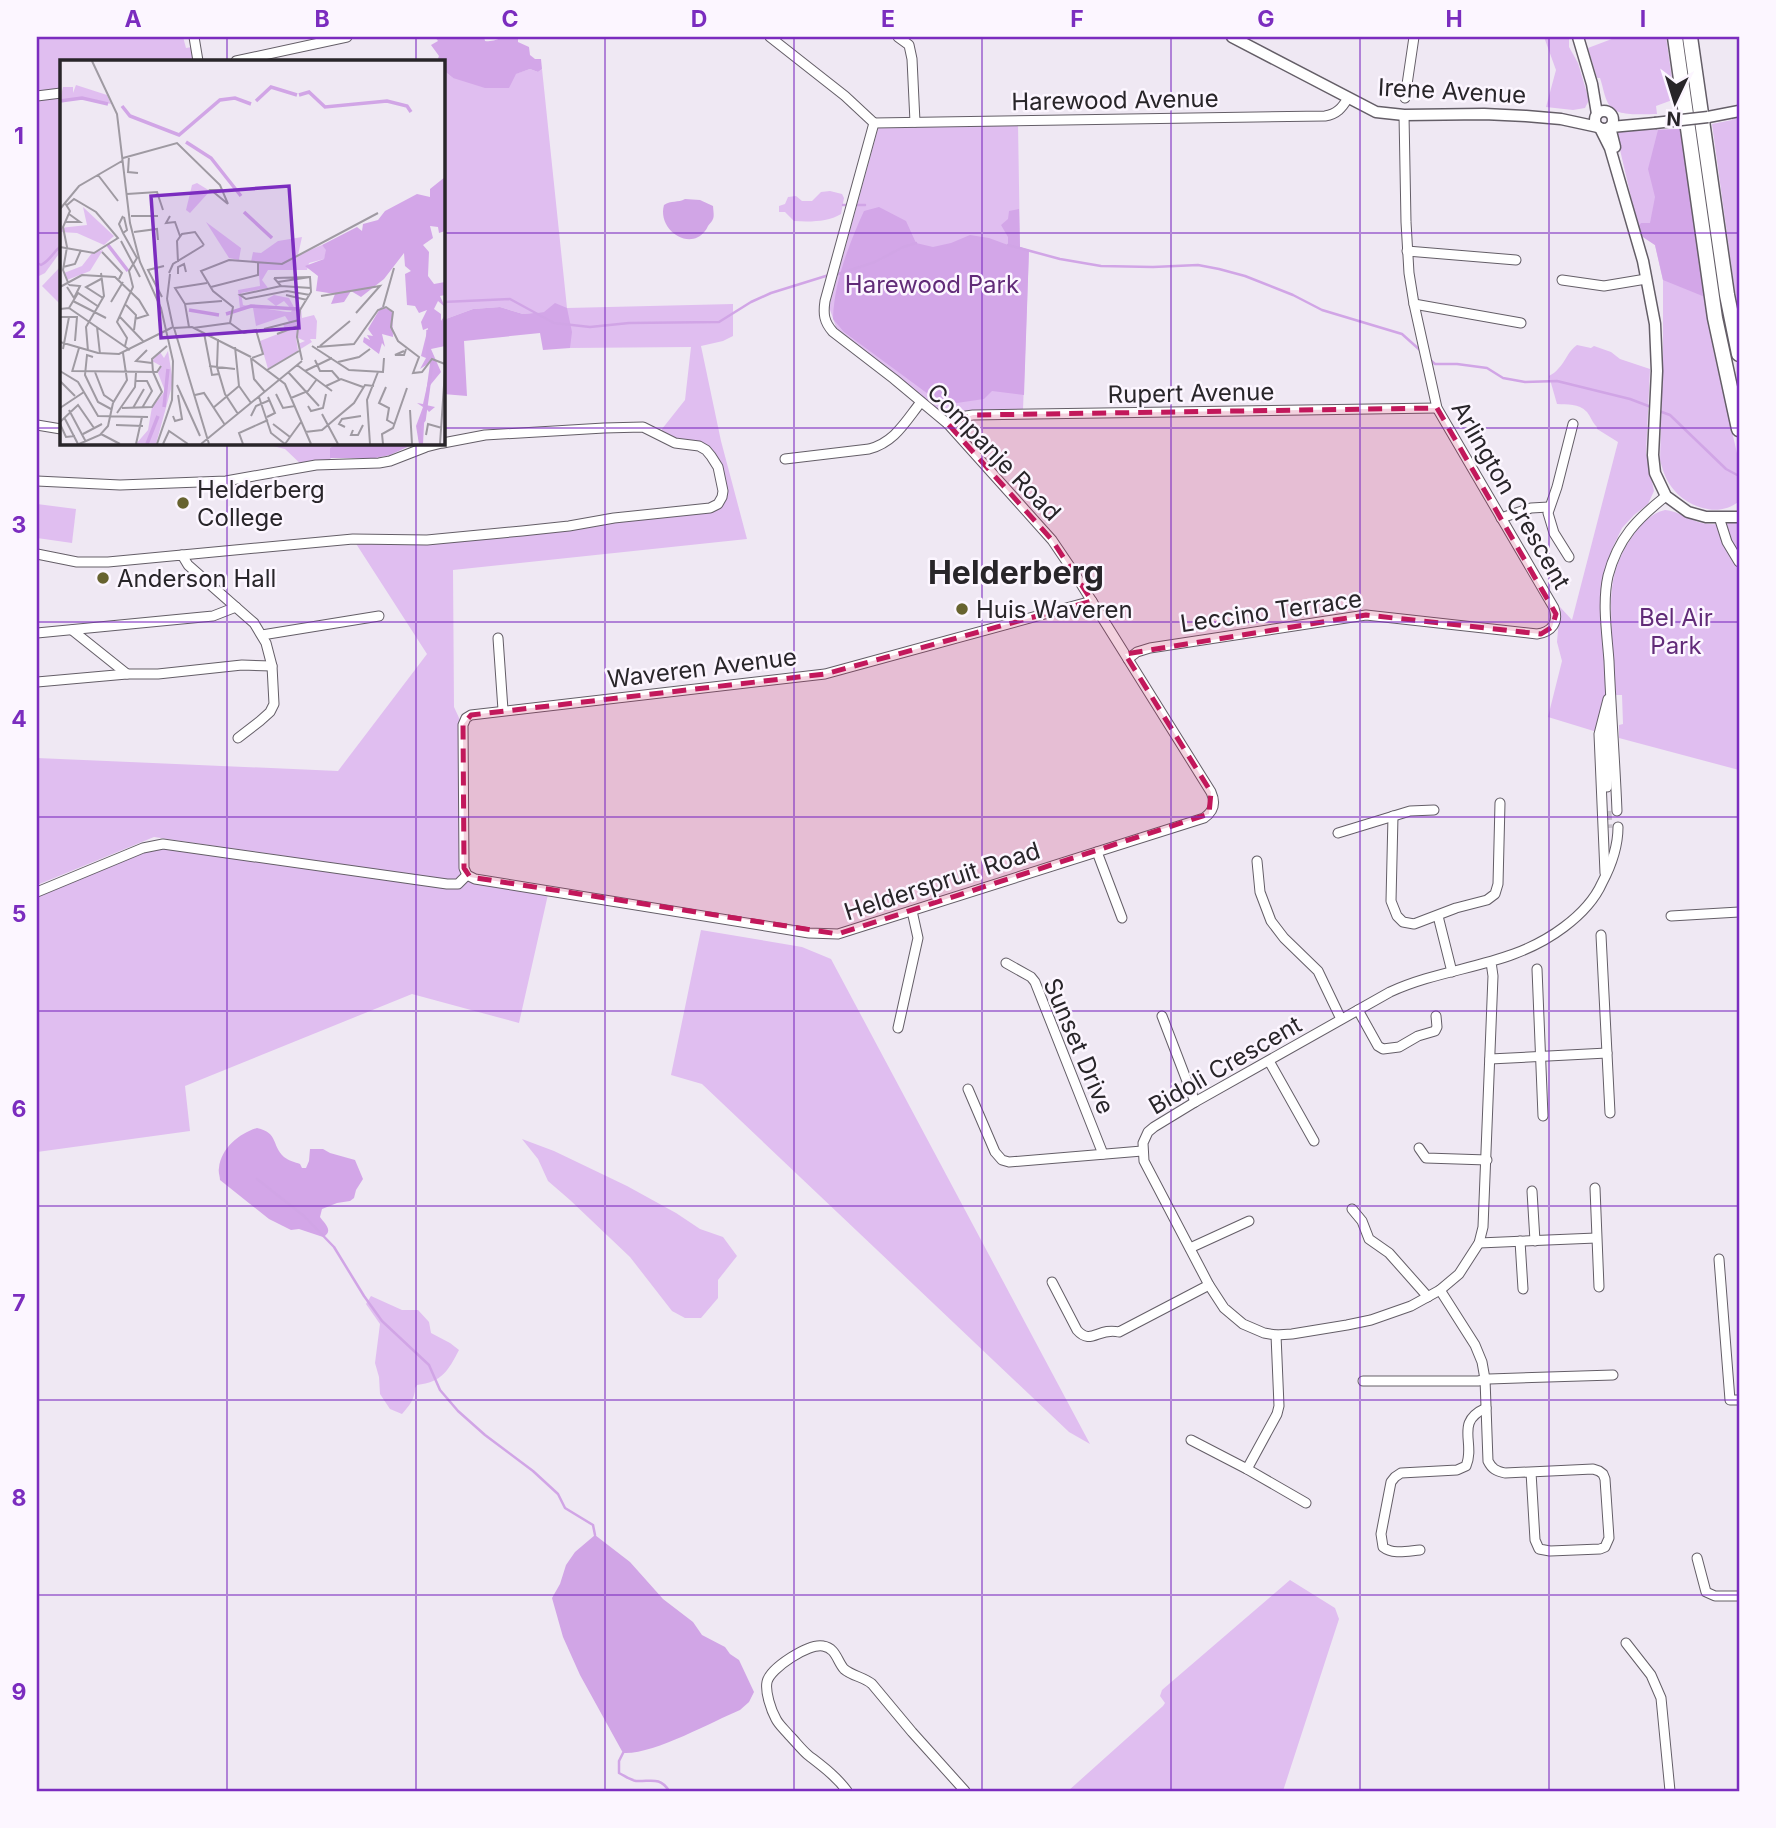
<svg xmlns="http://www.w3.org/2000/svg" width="1776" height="1828" viewBox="0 0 1776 1828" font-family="Inter,sans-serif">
  <rect width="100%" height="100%" fill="#efe8f3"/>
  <!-- green -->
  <g fill="#e0bef0">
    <polygon points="37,37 183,37 186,48 192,47 194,61 61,61 61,90 37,93"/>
    <polygon points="1544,37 1569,37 1569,47 1578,63 1589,100 1585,108 1573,110 1546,107 1556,70"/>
    <path d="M1617 37H1666L1675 99 1656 106 1657 114C1644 114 1615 117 1609 105 1604 97 1603 86 1600 78H1597L1588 48Z"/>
    <polygon points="530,69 538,72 542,69 567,308 733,304 733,336 723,341 701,346 721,441 747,539 453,570 454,707 460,720 459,724 461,876 455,881 154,837 37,885 37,758 338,771 427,654 353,539 427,540 715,506 722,482 706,450 661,435 662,429 685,400 691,347 568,348 545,312 523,314 500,307 473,309 443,320 443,70 453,78 515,74"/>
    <polygon points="61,95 61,251 45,273 37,277 37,98"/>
    <polygon points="1739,116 1739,315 1734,285 1712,124 1732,120 1732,117"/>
    <polygon points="1018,124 1020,247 1029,250 1023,410 940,411 837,330 829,307 878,129 880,127"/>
    <path d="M1680 129 1714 353 1739 462V501C1720 518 1689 508 1674 490 1666 481 1663 471 1660 460L1663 352V280L1655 245 1643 237 1638 227 1617 137 1618 132 1622 130Z"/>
    <path d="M830 191 842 194 844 198 841 214C828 222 810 222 794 221L785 212H779V206L785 204 788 197 796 196 802 201H812L821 192Z"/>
    <polygon points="61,266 61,305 42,286"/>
    <path d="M1577 345 1591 348 1594 346 1611 352 1620 359 1650 369 1646 453 1654 491 1648 504 1634 515 1622 528 1612 549 1605 571 1601 592 1606 694 1597 732 1548 717 1562 661 1557 642 1560 607 1572 620 1618 442 1597 429V427C1592 422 1591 417 1587 412 1578 403 1568 405 1557 404L1549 376C1552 374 1556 372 1558 369 1566 361 1568 351 1577 345Z"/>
    <polygon points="261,443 339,443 330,449 331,464 304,467 285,449"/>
    <polygon points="37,504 76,509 72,543 37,538"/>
    <path d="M1665 510C1676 511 1683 516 1693 520 1709 527 1723 524 1739 520V770L1619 738V725L1623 724 1622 695H1614C1613 675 1612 655 1612 635 1610 596 1609 570 1632 537 1640 525 1651 513 1665 510Z"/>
    <polygon points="156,844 447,884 467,875 549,890 519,1023 412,994 185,1086 190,1131 37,1152 37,892"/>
    <polygon points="701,930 802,947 831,959 1090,1444 1069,1432 702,1084 671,1075"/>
    <polygon points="522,1139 554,1151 627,1186 676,1213 700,1229 723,1237 737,1256 718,1280 718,1298 701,1318 685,1318 672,1311 630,1257 570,1200 548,1181 538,1159"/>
    <path d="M371 1296 402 1310H418L429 1322 431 1333 450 1343 459 1350C448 1371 442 1382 417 1385L415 1388C415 1399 409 1406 402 1414L390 1409 380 1394 379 1377 375 1363 380 1324 366 1304Z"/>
    <polygon points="1290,1580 1335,1608 1339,1619 1283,1791 1068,1791 1163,1706 1165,1703 1160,1696 1162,1690"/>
  </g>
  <!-- forest -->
  <g fill="#d3a6e8">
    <path d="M435 37H484L485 41C493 42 496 39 503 38 507 37 513 38 518 37V42L529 47 530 55 535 59H541L542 69 538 72 530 69 516 74 509 88H485L453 78 443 70V61H437L439 56 431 45 438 41Z"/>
    <polygon points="1680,129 1705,297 1663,280 1655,245 1643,237 1638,227 1641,223 1650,223 1655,197 1648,169 1658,130"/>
    <path d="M879 207 906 221 916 243 933 247 951 243 970 235 989 238 1008 245V237L1001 225 1008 219 1009 211 1019 209 1020 247 1029 250 1024 395 992 391 984 399 943 405 844 332 833 319C834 282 849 244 864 211Z"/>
    <polygon points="555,303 567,308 572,332 570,348 543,350 540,333 464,341 467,396 443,394 443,320 473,309 500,307 523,314 544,312"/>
    <polygon points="339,443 416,443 390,455 375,458 330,458 330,448"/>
    <path d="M257 1128C279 1133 271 1145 284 1157 289 1161 295 1162 300 1164L302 1168H306L309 1161 310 1149H323L330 1153 355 1160 363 1179 356 1190 354 1198 350 1201 337 1203 322 1209 320 1217C325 1224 334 1231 323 1237L299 1229 291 1230 269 1219 220 1180C220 1176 218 1172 219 1168 221 1148 240 1133 257 1128Z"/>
  </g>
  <!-- water -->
  <g fill="#d1a5e6">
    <path d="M685 199 700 200 713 206C714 218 715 218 708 226 707 228 706 230 705 231 689 252 657 229 664 205 671 200 678 203 685 199Z"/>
    <path d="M595 1535 630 1562 663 1599 693 1622 702 1635 725 1647 730 1654 739 1660 754 1692 749 1702 740 1710C711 1722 653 1755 623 1753L580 1675 563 1637 552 1598 560 1584 566 1565 575 1552Z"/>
  </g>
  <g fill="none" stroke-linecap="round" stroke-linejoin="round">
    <!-- stream -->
    <g stroke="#d1a5e6" stroke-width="2.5">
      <polyline points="843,205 865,205"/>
      <polyline points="1008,245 1060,259 1101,266 1153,267 1198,265 1219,269 1245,276 1293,295 1322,310 1402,334 1421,351"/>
      <path d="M37 263 41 265C51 260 52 253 61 246"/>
      <polyline points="835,275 875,262 903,247 916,243"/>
      <polyline points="443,302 510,299 554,323 590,327 629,323 719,322 751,302 771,293 829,275"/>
      <polyline points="1428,358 1435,364 1457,364 1487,368 1503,378 1525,382 1557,381 1630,399 1651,407"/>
      <polyline points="1659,411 1670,415 1726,469 1739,476"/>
      <polyline points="257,1179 304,1216 334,1247 364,1296 382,1321 429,1365 440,1390 458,1411 485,1435 533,1471 558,1494 565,1508 593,1525 595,1535"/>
      <path d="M623 1753 619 1761V1773C625 1776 630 1780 636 1781 650 1782 660 1776 669 1791"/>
    </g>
    <!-- minor-tunnel -->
    <polyline stroke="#c7c1cb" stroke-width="9" stroke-dasharray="9 4.5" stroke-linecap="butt" points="1607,811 1608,828"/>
    <!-- minor casing -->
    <g stroke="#645e67" stroke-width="11">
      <g id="minor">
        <polyline points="194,37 198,61"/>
        <polyline points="770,37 845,96 874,123"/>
        <polyline points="898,37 909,45 912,59 915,122"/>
        <polyline points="236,61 347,37"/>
        <polyline points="37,96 61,93"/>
        <polyline points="1405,98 1414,37"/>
        <path d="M874 123 1325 116C1337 114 1342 108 1348 98"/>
        <polyline points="1407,251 1516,260"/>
        <polyline points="1562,280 1604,286 1646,279"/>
        <polyline points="1414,304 1521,323"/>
        <polyline points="948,424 959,417 973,415 1437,408"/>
        <polyline points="37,425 61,429"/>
        <path d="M785 459 869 449C895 442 905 422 921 402"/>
        <polyline points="37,481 120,485 226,481 316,465 379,463 390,461 426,447 442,443"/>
        <polyline points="1719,517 1727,542 1739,562"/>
        <polyline points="1501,518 1531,508 1549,507"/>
        <polyline points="37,554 77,562 108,562 182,555 188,565 254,623 266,643 272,666 274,704 270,712 260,721 238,738"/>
        <polyline points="182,555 353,539 427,540 522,531 569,526 614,518 710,508 718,504 722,497 723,491 718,467 711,456 706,450 699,446 675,443 643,427 604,428 485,435 443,443"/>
        <polyline points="1569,557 1554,533 1548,513 1557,487 1573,424"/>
        <polyline points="72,630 127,674"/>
        <polyline points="37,633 213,616 236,607"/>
        <polyline points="262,635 379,616"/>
        <polyline points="498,638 503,710"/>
        <path d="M1128 659 1137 652 1150 648 1366 615 1537 634C1552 632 1559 622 1554 608L1437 408 1414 304 1409 273 1406 222 1404 115"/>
        <polyline points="37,682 127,674 158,674 242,665 272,666"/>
        <polyline points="1607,787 1607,721"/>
        <path d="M1617 811C1615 761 1611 711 1609 661 1607 634 1602 603 1608 576 1618 538 1637 519 1666 496"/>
        <polyline points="1393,816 1391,901 1397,916 1403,922 1414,924 1456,908 1487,900 1495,894 1498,884 1500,803"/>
        <polyline points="1338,833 1410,811 1434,810"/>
        <polyline points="1097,852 1122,918"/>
        <polyline points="1257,861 1260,892 1271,921 1284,938 1318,971 1341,1019"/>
        <polyline points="1605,873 1599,734 1608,699"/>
        <path d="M467 875 475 879 809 933 838 934 1204 818C1214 811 1216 803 1211 792L1073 571 1052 540 948 424 894 379 833 332C824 322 823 314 825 301L874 123"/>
        <polyline points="467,875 464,868 463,725 466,718 471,715 825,674 1092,601"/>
        <polyline points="37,892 143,848 163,844 447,884 458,884 467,875"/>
        <polyline points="1438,916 1452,972"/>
        <polyline points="1671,916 1739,912"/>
        <polyline points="1601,935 1610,1113"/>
        <path d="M1491 962 1493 976 1483 1227 1479 1243 1459 1274 1440 1290 1411 1306 1371 1320 1347 1325 1292 1334 1276 1335 1264 1333 1243 1324 1224 1308 1209 1285 1144 1161 1143 1143 1148 1132 1154 1127 1195 1102 1390 992C1449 965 1510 968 1564 927 1580 915 1594 901 1602 883 1611 866 1618 847 1618 827"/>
        <polyline points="1006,963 1031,977 1035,982 1103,1154"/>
        <polyline points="1537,969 1543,1116"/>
        <polyline points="1358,1010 1378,1046 1383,1049 1399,1047 1418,1036 1435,1031 1437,1027 1436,1016"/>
        <polyline points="1162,1016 1195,1102"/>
        <polyline points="898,1028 918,938 912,911"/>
        <polyline points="1490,1059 1607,1053"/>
        <polyline points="1269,1061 1314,1141"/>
        <polyline points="968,1089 995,1152 1002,1160 1009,1162 1142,1151"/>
        <polyline points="1419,1148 1426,1158 1487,1160"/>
        <polyline points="1595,1188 1599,1287"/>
        <polyline points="1532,1191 1535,1241"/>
        <polyline points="1352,1209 1362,1221 1369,1239 1389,1253 1428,1297"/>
        <polyline points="1520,1241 1523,1289"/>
        <polyline points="1479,1243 1596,1238"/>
        <polyline points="1190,1248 1249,1221"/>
        <polyline points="1719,1259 1730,1400 1739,1400"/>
        <path d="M1052 1282 1077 1330C1091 1346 1098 1327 1119 1332L1209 1285"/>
        <path d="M1440 1290 1475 1345 1482 1362 1485 1379 1488 1461C1492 1469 1496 1471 1505 1473L1593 1469 1599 1471 1603 1474 1605 1479 1609 1538 1605 1547 1600 1549 1550 1551 1539 1549 1535 1540 1531 1472"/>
        <polyline points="1363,1381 1478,1381 1489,1379 1613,1375"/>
        <polyline points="1191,1440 1247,1469 1306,1503"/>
        <polyline points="1247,1469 1277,1414 1279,1406 1276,1335"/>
        <path d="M1420 1550C1408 1551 1393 1555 1383 1547L1381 1534 1391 1482 1395 1477 1401 1473 1457 1470 1466 1466C1476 1443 1454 1422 1486 1408"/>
        <polyline points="1697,1558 1706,1592 1715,1596 1739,1596"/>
        <polyline points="1626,1643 1651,1675 1661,1698 1670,1791"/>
        <path d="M847 1791C836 1776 822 1766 808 1755 801 1749 796 1742 789 1735 785 1730 779 1725 776 1719 771 1710 765 1692 767 1682 770 1668 809 1643 823 1646 836 1648 837 1661 844 1669 852 1676 864 1677 872 1684L912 1732 965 1791"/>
      </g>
    </g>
    <!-- tertiary casing -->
    <g stroke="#645e67" stroke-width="13">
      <g id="tertiary">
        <polyline points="1232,37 1376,112 1404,115 1484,114 1526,116 1561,119 1598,127"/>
        <polyline points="1578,37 1592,84 1597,114"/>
        <circle cx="1604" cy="120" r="9"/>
        <polyline points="1708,117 1739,111"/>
        <polyline points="1610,127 1615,147"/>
        <polyline points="1611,127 1655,123"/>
        <polyline points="1600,128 1610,148 1643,261 1655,324 1657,371 1653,455 1655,473 1666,496 1688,512 1706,517 1739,517"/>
      </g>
    </g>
    <!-- primary casing -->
    <g stroke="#645e67" stroke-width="17">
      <g id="primary">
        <polyline points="1675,37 1715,318 1739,429"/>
        <polyline points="1690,37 1727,295 1739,354"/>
      </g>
    </g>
    <!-- minor -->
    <use href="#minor" stroke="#fff" stroke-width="9"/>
    <!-- tertiary -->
    <use href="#tertiary" stroke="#fff" stroke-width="10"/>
    <!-- primary -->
    <use href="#primary" stroke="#fff" stroke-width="14"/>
    <!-- tertiary-bridge casing -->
    <g stroke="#645e67" stroke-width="13" stroke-linecap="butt">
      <polyline id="tertiary-bridge" points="1655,123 1708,117"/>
    </g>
    <!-- tertiary-bridge -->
    <use href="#tertiary-bridge" stroke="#fff" stroke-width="10"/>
  </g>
  <!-- marked area -->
  <path fill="#c2185b" fill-opacity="0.2" stroke="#c2185b" stroke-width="5" stroke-dasharray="14 9" stroke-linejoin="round" d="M1437 408 1556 614 1552 627 1541 634 1366 615 1125 654 1211 792 1209 814 838 934 470 877 464 868 463 725 471 715 825 674 1092 601 1052 540 948 424 973 415Z"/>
  <!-- grid -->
  <path fill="none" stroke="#7b2cbf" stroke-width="2" stroke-opacity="0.55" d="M227 37V61M416 37V61M605 37V1791M794 37V1791M982 37V1791M1171 37V1791M1360 37V1791M1549 37V1791M37 233H61M443 233H1739M37 428H61M443 428H1739M227 443V1791M416 443V1791M37 622H1739M37 817H1739M37 1011H1739M37 1206H1739M37 1400H1739M37 1595H1739"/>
  <!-- markers -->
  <g fill="#67632f" stroke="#fcf6ff" stroke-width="2.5">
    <circle cx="183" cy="503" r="7"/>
    <circle cx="103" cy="578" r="7"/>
    <circle cx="962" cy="609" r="7"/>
  </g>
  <g text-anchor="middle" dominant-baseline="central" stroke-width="5" stroke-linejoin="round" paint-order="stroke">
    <!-- street labels -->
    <g font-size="24" fill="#282529" stroke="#fcf6ff">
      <text transform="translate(1452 91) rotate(3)">Irene Avenue</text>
      <text transform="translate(1115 100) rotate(-1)">Harewood Avenue</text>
      <text transform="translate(1191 393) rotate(-1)">Rupert Avenue</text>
      <text transform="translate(994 452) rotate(46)">Companje Road</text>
      <text transform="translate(1511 495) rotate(60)">Arlington Crescent</text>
      <text transform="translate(1271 611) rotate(-8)">Leccino Terrace</text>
      <text transform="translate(702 668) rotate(-7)">Waveren Avenue</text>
      <text transform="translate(942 881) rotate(-18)">Helderspruit Road</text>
      <text transform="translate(1079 1046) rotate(67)">Sunset Drive</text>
      <text transform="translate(1225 1065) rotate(-30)">Bidoli Crescent</text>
    </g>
    <!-- park labels -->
    <g font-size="24" fill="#612b78" stroke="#fcf6ff">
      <text x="932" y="284">Harewood Park</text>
      <text x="1676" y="617">Bel Air<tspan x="1676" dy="28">Park</tspan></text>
    </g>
    <!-- poi labels -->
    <g font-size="24" fill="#282529" stroke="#fcf6ff" text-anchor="start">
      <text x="197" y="489">Helderberg<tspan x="197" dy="28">College</tspan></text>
      <text x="117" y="578">Anderson Hall</text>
      <text x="976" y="609">Huis Waveren</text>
    </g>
    <!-- district labels -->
    <g font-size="32" font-weight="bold" fill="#282529" stroke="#fcf6ff">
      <text x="1016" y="572">Helderberg</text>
    </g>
  </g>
  <!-- overview -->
  <g transform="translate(60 60)">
    <rect width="385" height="385" fill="#efe8f3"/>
    <path d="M16 25 47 35 51 44 19 38 0 40 3 27H13V33ZM137 123 150 131 130 153 126 150 132 125ZM23 147 54 176 44 185 17 173 0 172V168L27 165ZM146 162 181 188 179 200 169 198ZM242 177 238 195 262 185 267 190 264 199 249 203 247 210H208L202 220 208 228 181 233 183 245 227 252H231L232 250 224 241 216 246 207 239 214 235 229 238 234 247H241L242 258 254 255 257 261 256 279H250L252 282 239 290 238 284 245 281 236 277 238 291 208 309 200 281 238 266 225 270 223 264 229 262 225 256 196 266 193 248 180 249 178 230 200 226 198 203 191 202 193 192 201 193 218 181ZM43 190 30 211 7 220 4 213 22 206 32 193ZM108 291 113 322 96 384H76L88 370 92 347 105 331 98 313 101 306 92 301 100 292 104 298Z" fill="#e0bef0"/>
    <path d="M385 117V171L379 173 378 167 370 166 373 178 363 185 369 192 368 216 374 224 385 222V235L380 236 385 247 378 241 374 249 381 254V261L385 255V286L371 289 381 312 367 329 366 345 375 347 369 352 365 347 363 384H359L356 366 363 347 357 343 363 344 371 308V302L360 309 366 298 361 296 368 268 363 270 361 262 367 250 359 253 355 246 347 245 345 214 351 211 345 206 344 193 324 219 301 237 291 231 284 242 271 244 275 234 256 231 258 216 245 206 264 199 266 190 262 185 297 167 302 171 303 164 318 160 325 151 357 134 370 137V129ZM321 247 332 250 333 277 322 274 325 287 322 283 319 294 303 282 304 277 310 280 307 275 313 276 308 269Z" fill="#d3a6e8"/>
    <path fill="none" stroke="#d1a5e6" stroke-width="3.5" d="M239 35 249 32 265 47 327 41 347 46 351 52M0 41 22 38 48 44M196 41 211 27 237 35M62 46 70 56 119 75 160 40 175 38 191 44M126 82 151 98 181 136M184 152 212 178M48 185 68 211M129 250 159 255M166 254 191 246 237 249M368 270V300M104 347 108 309M87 384 98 356M361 384 359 366 364 360 372 302"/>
    <path fill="none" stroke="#9f9aa2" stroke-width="2" d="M32 1 57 54 70 163 80 202 101 248 113 301 112 340 97 384M69 96 68 112 78 113M63 98 117 83 160 125 168 144M38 115 58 141M163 130H151L168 144M67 134 97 132 103 150M5 143 10 151 3 167 7 187 3 210 9 225M0 149 19 126 62 101M63 156 59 164 63 173 67 170 64 157M71 156H98M110 156 106 163 115 162 120 176M5 162H20L9 154M74 172 97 169 98 180M63 173 77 198 69 211 73 227 57 262 67 278 65 286M61 181 80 217M0 187 34 193 58 178 36 152 14 139 7 145M42 192 62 213 59 219M118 202 117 181 122 174 135 172 144 185M3 207 15 204 21 190M109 213 113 204 144 185M118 214V207L124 204 126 212M214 218 250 217 251 232 240 250 237 277 242 300M214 218 221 226 251 228M41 219 26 227 43 238M218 222 250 217M221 226 180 235 186 239 227 231 250 235M0 227 22 215 55 217 79 240 88 255 75 259M7 227 14 238 20 226 9 225M151 227 198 215V203M226 235 247 240M261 236 320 226 296 253M102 237 88 210 104 206M107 239 113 267M107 239 110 214M13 241 46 258M51 242 63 222M125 244 162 241M66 245 76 255 74 270M323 247 334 208M9 248 18 233 39 247M0 249 9 248 70 290M0 257H17L15 281M60 257 83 281M170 263 173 247 153 231 141 211 169 200 222 204 318 153M170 263 184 273 196 270 203 294 192 298M37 267 40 294M129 267 125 244 115 228 147 223M133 268 170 263M204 269 239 260M144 273 152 315 159 314M217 274 238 266M158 279 157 307 165 334 178 354M0 282 38 293 59 294 113 267M252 286 289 310 323 312 324 298M260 286 290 261M175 287 179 326 191 343M257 287 294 284 318 250 326 247 333 252 331 267 338 281 359 297 353 313 362 312 372 299 385 304M3 289 9 257M87 290 76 301 92 303M28 291 26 267 44 236 41 213M344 291 335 295H344L346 289M33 297 27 295 25 315 38 342 51 349M191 298 194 319 205 332M192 299 225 324 251 384M255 300 260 311H272L279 319M278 302 299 297 310 289M237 305 272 331M149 306 175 309M207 310 239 291M0 311 18 322 38 356 88 357M12 311 97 312 101 306M245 311 272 298M12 312 19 288M35 312 44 335 54 342M93 312 92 299 107 286M228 312 259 346M0 321 15 336M76 321H87L92 331 82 348M117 325 140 376M266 326 281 319 303 327M326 327 319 343 329 348 327 360 334 364M216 334 223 348 235 346M135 335 144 333 165 365M199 337 211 373 225 384M231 338 248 331 257 319M248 346 251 351 263 348 266 334M0 348 24 332M62 348 92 347 102 332 93 312M73 348 84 329M153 348 179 326M9 350 26 382M350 350 352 384M57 353 75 327 76 313M262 354 278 384M113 356 115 361 122 359 118 335M191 356 196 346 210 340M4 357 18 384M207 357 215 353 208 337M0 362 18 345 34 368M0 364 6 377 15 376M213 364 230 377M56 365 83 366M285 367 279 364 282 359 301 356M293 370 291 375H298L303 365M245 372 262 370 294 343 305 325 314 326M23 374 42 364M41 374 60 384M366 375 368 364 382 368M19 384 40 375 48 366 53 343 67 320 63 293M76 384 82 357M103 384 109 371 128 384M141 384 242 301M149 384 114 268 132 267 191 297M183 384 179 373 208 360M225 384 241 362M310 384 307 340 318 312M323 384 322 374 333 368 347 328M380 384 385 311"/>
    <path fill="#7b2cbf" fill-opacity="0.15" stroke="#7b2cbf" stroke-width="3.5" d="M229 126 239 268 101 278 91 136Z"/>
    <rect width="385" height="385" fill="none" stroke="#282529" stroke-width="3.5"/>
  </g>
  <!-- border -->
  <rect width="1776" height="1828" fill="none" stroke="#fcf6ff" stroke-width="77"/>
  <!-- north arrow -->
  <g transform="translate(1675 102) rotate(184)" stroke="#fcf6ff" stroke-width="5" paint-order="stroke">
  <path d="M0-5L12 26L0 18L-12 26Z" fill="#282529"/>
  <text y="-10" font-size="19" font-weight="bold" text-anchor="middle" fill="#282529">N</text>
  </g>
  <rect x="38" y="38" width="1700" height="1752" fill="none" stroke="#7b2cbf" stroke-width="2.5"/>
  <g font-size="23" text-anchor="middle" font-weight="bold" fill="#7b2cbf">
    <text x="133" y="27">A</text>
    <text x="322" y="27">B</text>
    <text x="510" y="27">C</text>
    <text x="699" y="27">D</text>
    <text x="888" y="27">E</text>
    <text x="1077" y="27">F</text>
    <text x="1266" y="27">G</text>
    <text x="1454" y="27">H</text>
    <text x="1643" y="27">I</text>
    <text x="19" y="144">1</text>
    <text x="19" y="338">2</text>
    <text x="19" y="533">3</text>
    <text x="19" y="727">4</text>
    <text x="19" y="922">5</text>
    <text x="19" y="1117">6</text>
    <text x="19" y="1311">7</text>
    <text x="19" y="1506">8</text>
    <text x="19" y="1700">9</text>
  </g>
</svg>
